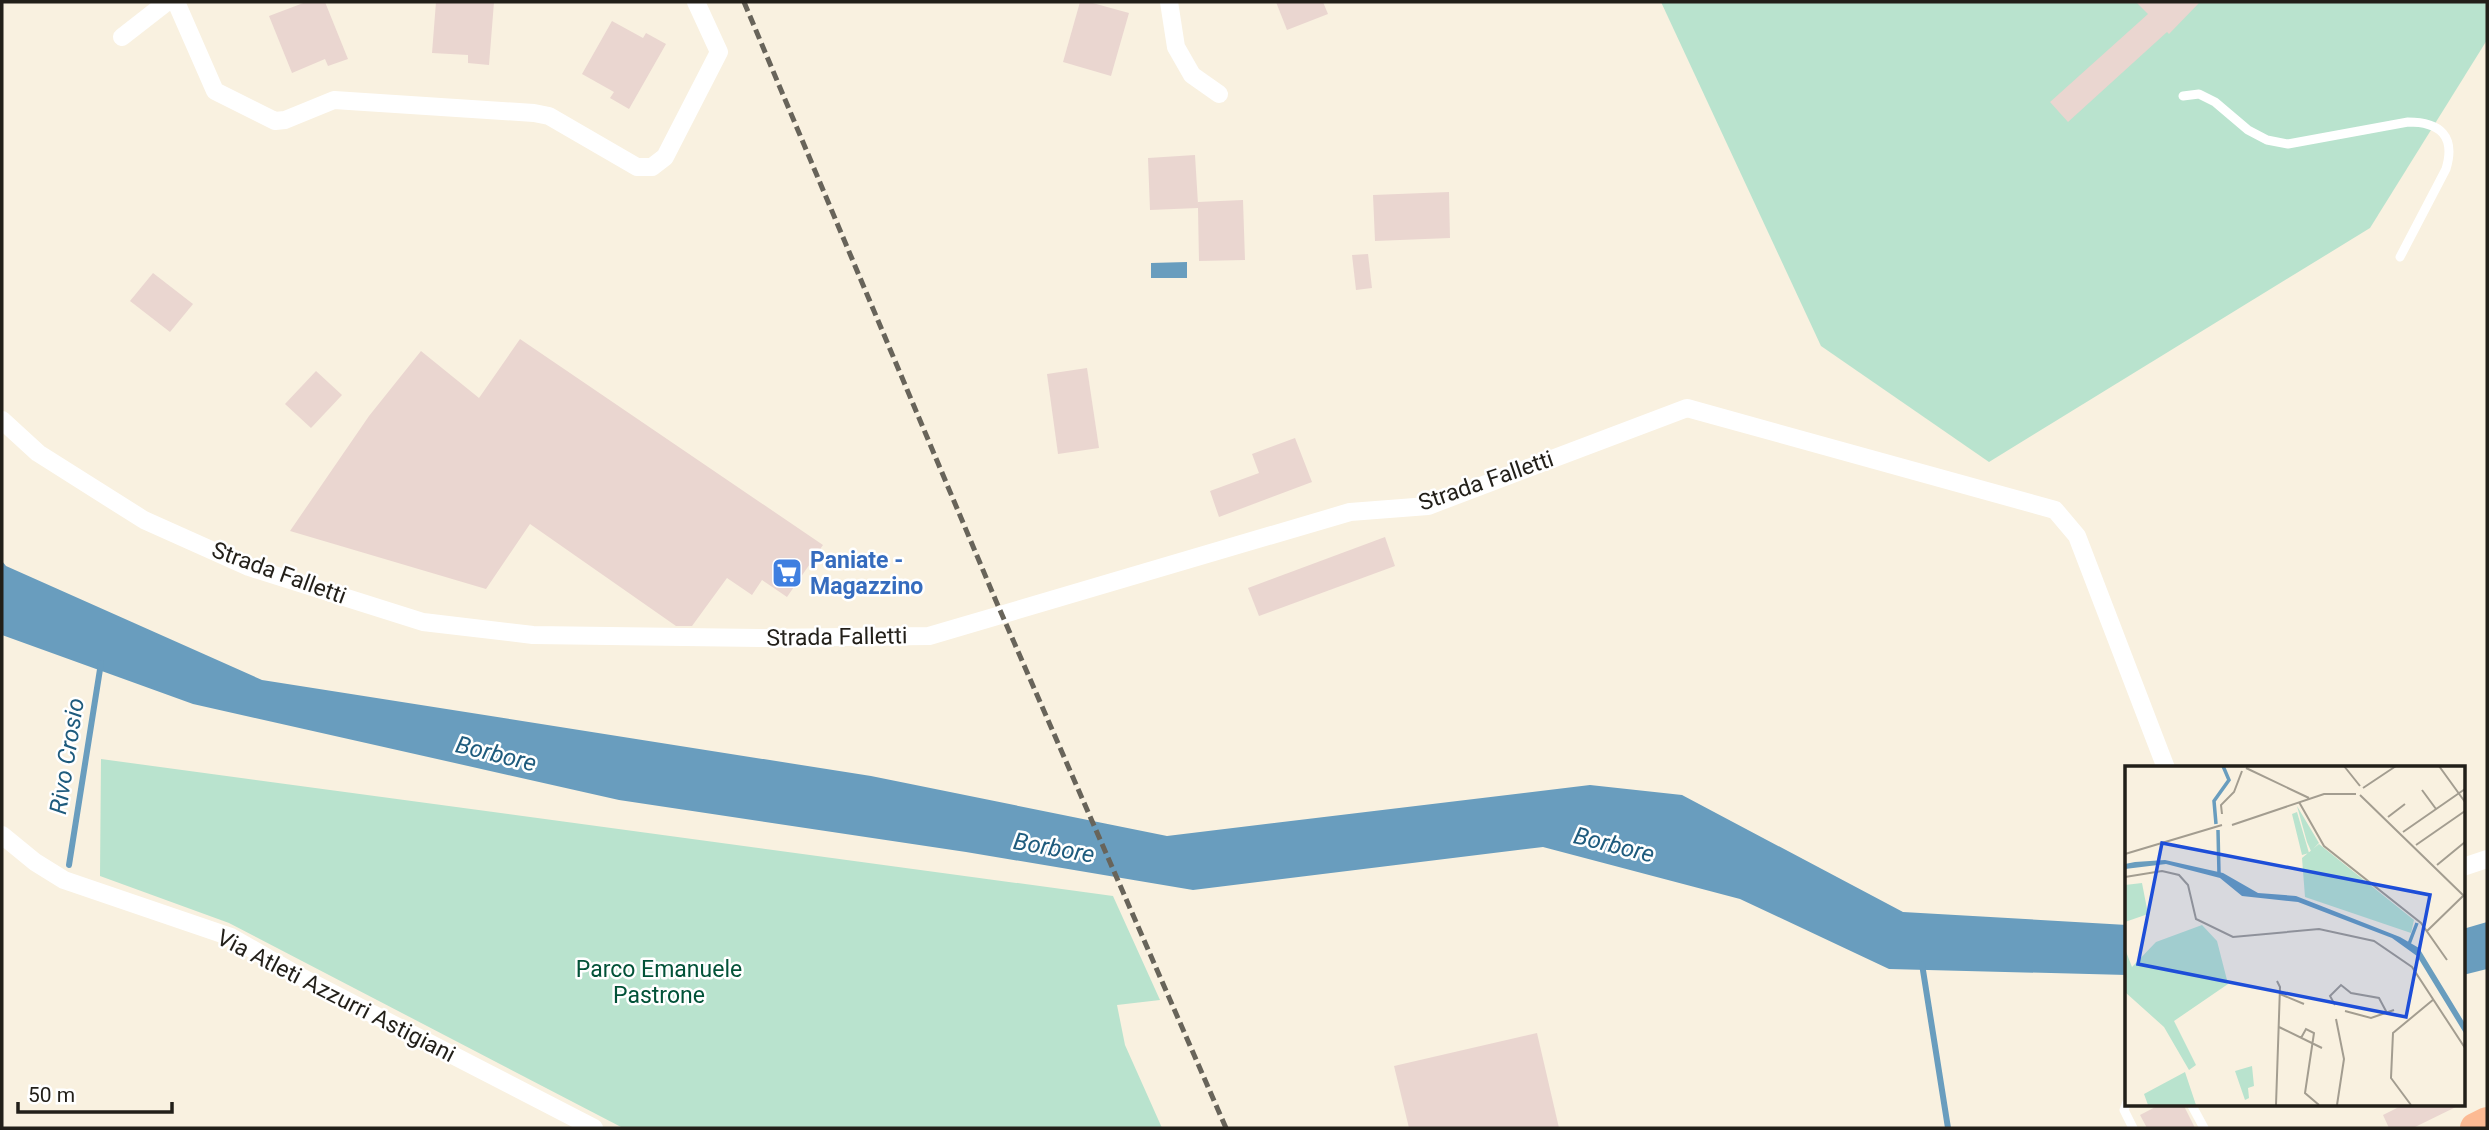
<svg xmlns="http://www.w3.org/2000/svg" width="2489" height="1130" viewBox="0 0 2489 1130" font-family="Roboto,sans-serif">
  <rect width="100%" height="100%" fill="#f9f1e0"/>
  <!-- green -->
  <g fill="#b9e3ce">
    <polygon points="1661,2 2487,2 2487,40 2370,228 1989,462 1821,346"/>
    <polygon points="101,759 1113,896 1160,1000 1117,1005 1125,1045 1162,1128 623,1128 229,923 100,876"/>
  </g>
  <!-- water -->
  <g fill="#699dbe">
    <polygon points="1187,262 1187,278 1151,278 1151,263"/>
    <polygon points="2,561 6,566 262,680 871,776 1167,836 1590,785 1682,795 1903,912 2127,925 2127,975 1889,969 1740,899 1543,847 1193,890 966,852 619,800 193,704 2,635"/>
    <polygon points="2487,922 2487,969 2463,975 2463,929"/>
  </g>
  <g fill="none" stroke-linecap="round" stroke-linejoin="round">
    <!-- stream -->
    <g stroke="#699dbe" stroke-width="6">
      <polyline points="69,865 101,663"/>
      <polyline points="1922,964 1948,1128"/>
    </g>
  </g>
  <!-- building -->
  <g fill="#ead6d0">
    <polygon points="306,2 325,2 348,59 328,66 325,59 292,73 269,16"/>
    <polygon points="436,2 494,2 489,65 468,63 468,55 432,53"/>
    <polygon points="1080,2 1089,2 1129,13 1111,76 1063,62"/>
    <polygon points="1276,2 1323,2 1328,14 1287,30"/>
    <polygon points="2136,2 2200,2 2169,34 2167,32 2068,122 2050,102 2148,14"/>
    <polygon points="612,21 643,38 646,33 666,44 629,109 610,98 614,92 582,74"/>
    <polygon points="1195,155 1198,204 1198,202 1243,200 1245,260 1199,261 1198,208 1150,210 1148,158"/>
    <polygon points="1449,192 1450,238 1375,241 1373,195"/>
    <polygon points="1368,254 1372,288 1356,290 1352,255"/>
    <polygon points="153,273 193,304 170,332 130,301"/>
    <polygon points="520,339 823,545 787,597 762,580 752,595 727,578 692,626 676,626 530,524 486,589 290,531 369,416 421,351 479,398"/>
    <polygon points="1087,368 1099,448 1058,454 1047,374"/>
    <polygon points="316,371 342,395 311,428 285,404"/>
    <polygon points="1295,438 1312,482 1219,517 1210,491 1259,473 1252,454"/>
    <polygon points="1385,537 1395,566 1259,616 1248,588"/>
    <polygon points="1537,1033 1559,1128 1409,1128 1394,1066"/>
    <polygon points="2161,1104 2183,1104 2195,1128 2147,1128 2140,1115"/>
    <polygon points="2405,1104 2462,1104 2413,1128 2389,1128 2383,1115"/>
  </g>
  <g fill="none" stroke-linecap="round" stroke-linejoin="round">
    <!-- lane -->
    <g stroke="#fff" stroke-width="9">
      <path d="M2183 96 2199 94 2215 102 2248 130 2267 140 2288 144 2408 122C2440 122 2456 136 2446 169L2400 257"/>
      <polyline points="2127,1102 2124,1110 2133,1128"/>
      <polyline points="2191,1104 2204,1128"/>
    </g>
    <!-- street -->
    <g stroke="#fff" stroke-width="18">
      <polyline points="176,2 215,91 275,121 285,120 334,100 534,113 549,116 637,167 652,167 665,157 719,52 696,2"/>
      <polyline points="1169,2 1176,47 1192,75 1219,94"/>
      <polyline points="122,37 167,2"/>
      <polyline points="2,420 38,453 144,520 249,567 423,622 533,635 760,638 929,636 1350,512 1428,506 1687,408 2055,510 2077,536 2166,768"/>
      <polyline points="2,835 35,862 64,880 231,937 299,976 594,1128"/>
      <polyline points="2463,867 2487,859"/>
    </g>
    <!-- primary -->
    <polyline stroke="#fcba93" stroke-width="30" points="2475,1128 2487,1122"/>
    <!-- rail -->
    <polyline stroke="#68645a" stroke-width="5" stroke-dasharray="10 5" stroke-linecap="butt" points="744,2 996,601 1226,1128"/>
  </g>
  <!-- icons -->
  <defs>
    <g id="supermarket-square" transform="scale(1.575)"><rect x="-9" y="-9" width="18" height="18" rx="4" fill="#3f7fe0" stroke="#fff"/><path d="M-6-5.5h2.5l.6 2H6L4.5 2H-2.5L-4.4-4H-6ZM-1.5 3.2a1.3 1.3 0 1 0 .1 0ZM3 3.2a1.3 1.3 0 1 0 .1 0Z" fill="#fff"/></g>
  </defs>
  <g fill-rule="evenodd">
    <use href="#supermarket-square" x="787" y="573"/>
  </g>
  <g text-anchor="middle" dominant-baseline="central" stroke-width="5" stroke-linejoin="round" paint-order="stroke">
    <!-- street labels -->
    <g font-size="23" fill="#221f19" stroke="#fff">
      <text transform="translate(1486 481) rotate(-19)">Strada Falletti</text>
      <text transform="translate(279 573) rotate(20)">Strada Falletti</text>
      <text transform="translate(837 637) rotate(-1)">Strada Falletti</text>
      <text transform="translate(336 996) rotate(27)">Via Atleti Azzurri Astigiani</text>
    </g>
    <!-- shop labels -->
    <g font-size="23" font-weight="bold" fill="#366cbe" stroke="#fff" text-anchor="start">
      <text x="810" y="560">Paniate -<tspan x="810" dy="26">Magazzino</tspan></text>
    </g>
    <!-- park labels -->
    <g font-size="23" fill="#025238" stroke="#fff">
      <text x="659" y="969">Parco Emanuele<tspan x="659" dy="26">Pastrone</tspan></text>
    </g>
    <!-- water labels -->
    <g font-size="24" font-style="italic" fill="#1e5b7d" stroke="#fff">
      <text transform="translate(496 754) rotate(14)">Borbore</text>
      <text transform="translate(67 756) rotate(-81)">Rivo Crosio</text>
      <text transform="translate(1614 845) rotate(14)">Borbore</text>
      <text transform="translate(1054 848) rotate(10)">Borbore</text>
    </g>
  </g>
  <!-- overview -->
  <g transform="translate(2125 766)">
    <rect width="340" height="340" fill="#f9f1e0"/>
    <path d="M172 40 194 77 186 85 182 76ZM172 46 184 87 177 89 167 48ZM194 78 289 154 286 167 180 131 177 92ZM17 117 23 148 0 156V119ZM77 159 92 175 103 218 49 255 71 299 64 304 39 261 0 226V183L7 201 31 176ZM127 300 129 320 123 322 124 332 120 334 110 305ZM60 306 71 339H23L19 328Z" fill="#b9e3ce"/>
    <path d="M40 94 98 107 133 127 171 130 275 171 294 182 339 256V267L292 190 267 172 173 136 117 130 95 112 41 98 0 103V98L10 96Z" fill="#699dbe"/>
    <path fill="none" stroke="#699dbe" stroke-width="3.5" d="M91 58 89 35 104 14 98 0M93 64 94 108M284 178 292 157"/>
    <path fill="none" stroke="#a39d90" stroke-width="2" d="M219 0 235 20M314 0 340 36M121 2 184 32M238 22 271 0M297 24 311 43M235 29 340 131M174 36 199 80 296 157 322 194M97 48 96 39 109 26 117 5M263 51 280 38M107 59 199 28H231M278 66 340 23M291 79 340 45M0 88 97 59M312 99 340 76M0 111 37 105 54 109 63 119 71 153 108 171 194 163 249 175 287 201 340 282M302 165 338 130M155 228 179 238M210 239 205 230 216 219 226 227 254 232 262 247M220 245 246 252 269 244M211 253 219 293 212 339M154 261 197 282M176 272 181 263 189 267 180 327 194 339M151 339 155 221 152 215M286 339 266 312 268 267 309 233"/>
    <path fill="#1d4ed8" fill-opacity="0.15" stroke="#1d4ed8" stroke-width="3.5" d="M37 77 305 129 281 251 13 198Z"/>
    <rect width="340" height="340" fill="none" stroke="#221f19" stroke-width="3.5"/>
  </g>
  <!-- border -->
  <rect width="2489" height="1130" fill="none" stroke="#221f19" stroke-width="7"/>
  <!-- scale -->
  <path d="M18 1102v10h154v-10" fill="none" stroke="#221f19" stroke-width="3.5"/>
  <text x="28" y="1102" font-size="21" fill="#221f19" stroke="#ffffff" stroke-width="5" paint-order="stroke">50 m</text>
</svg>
